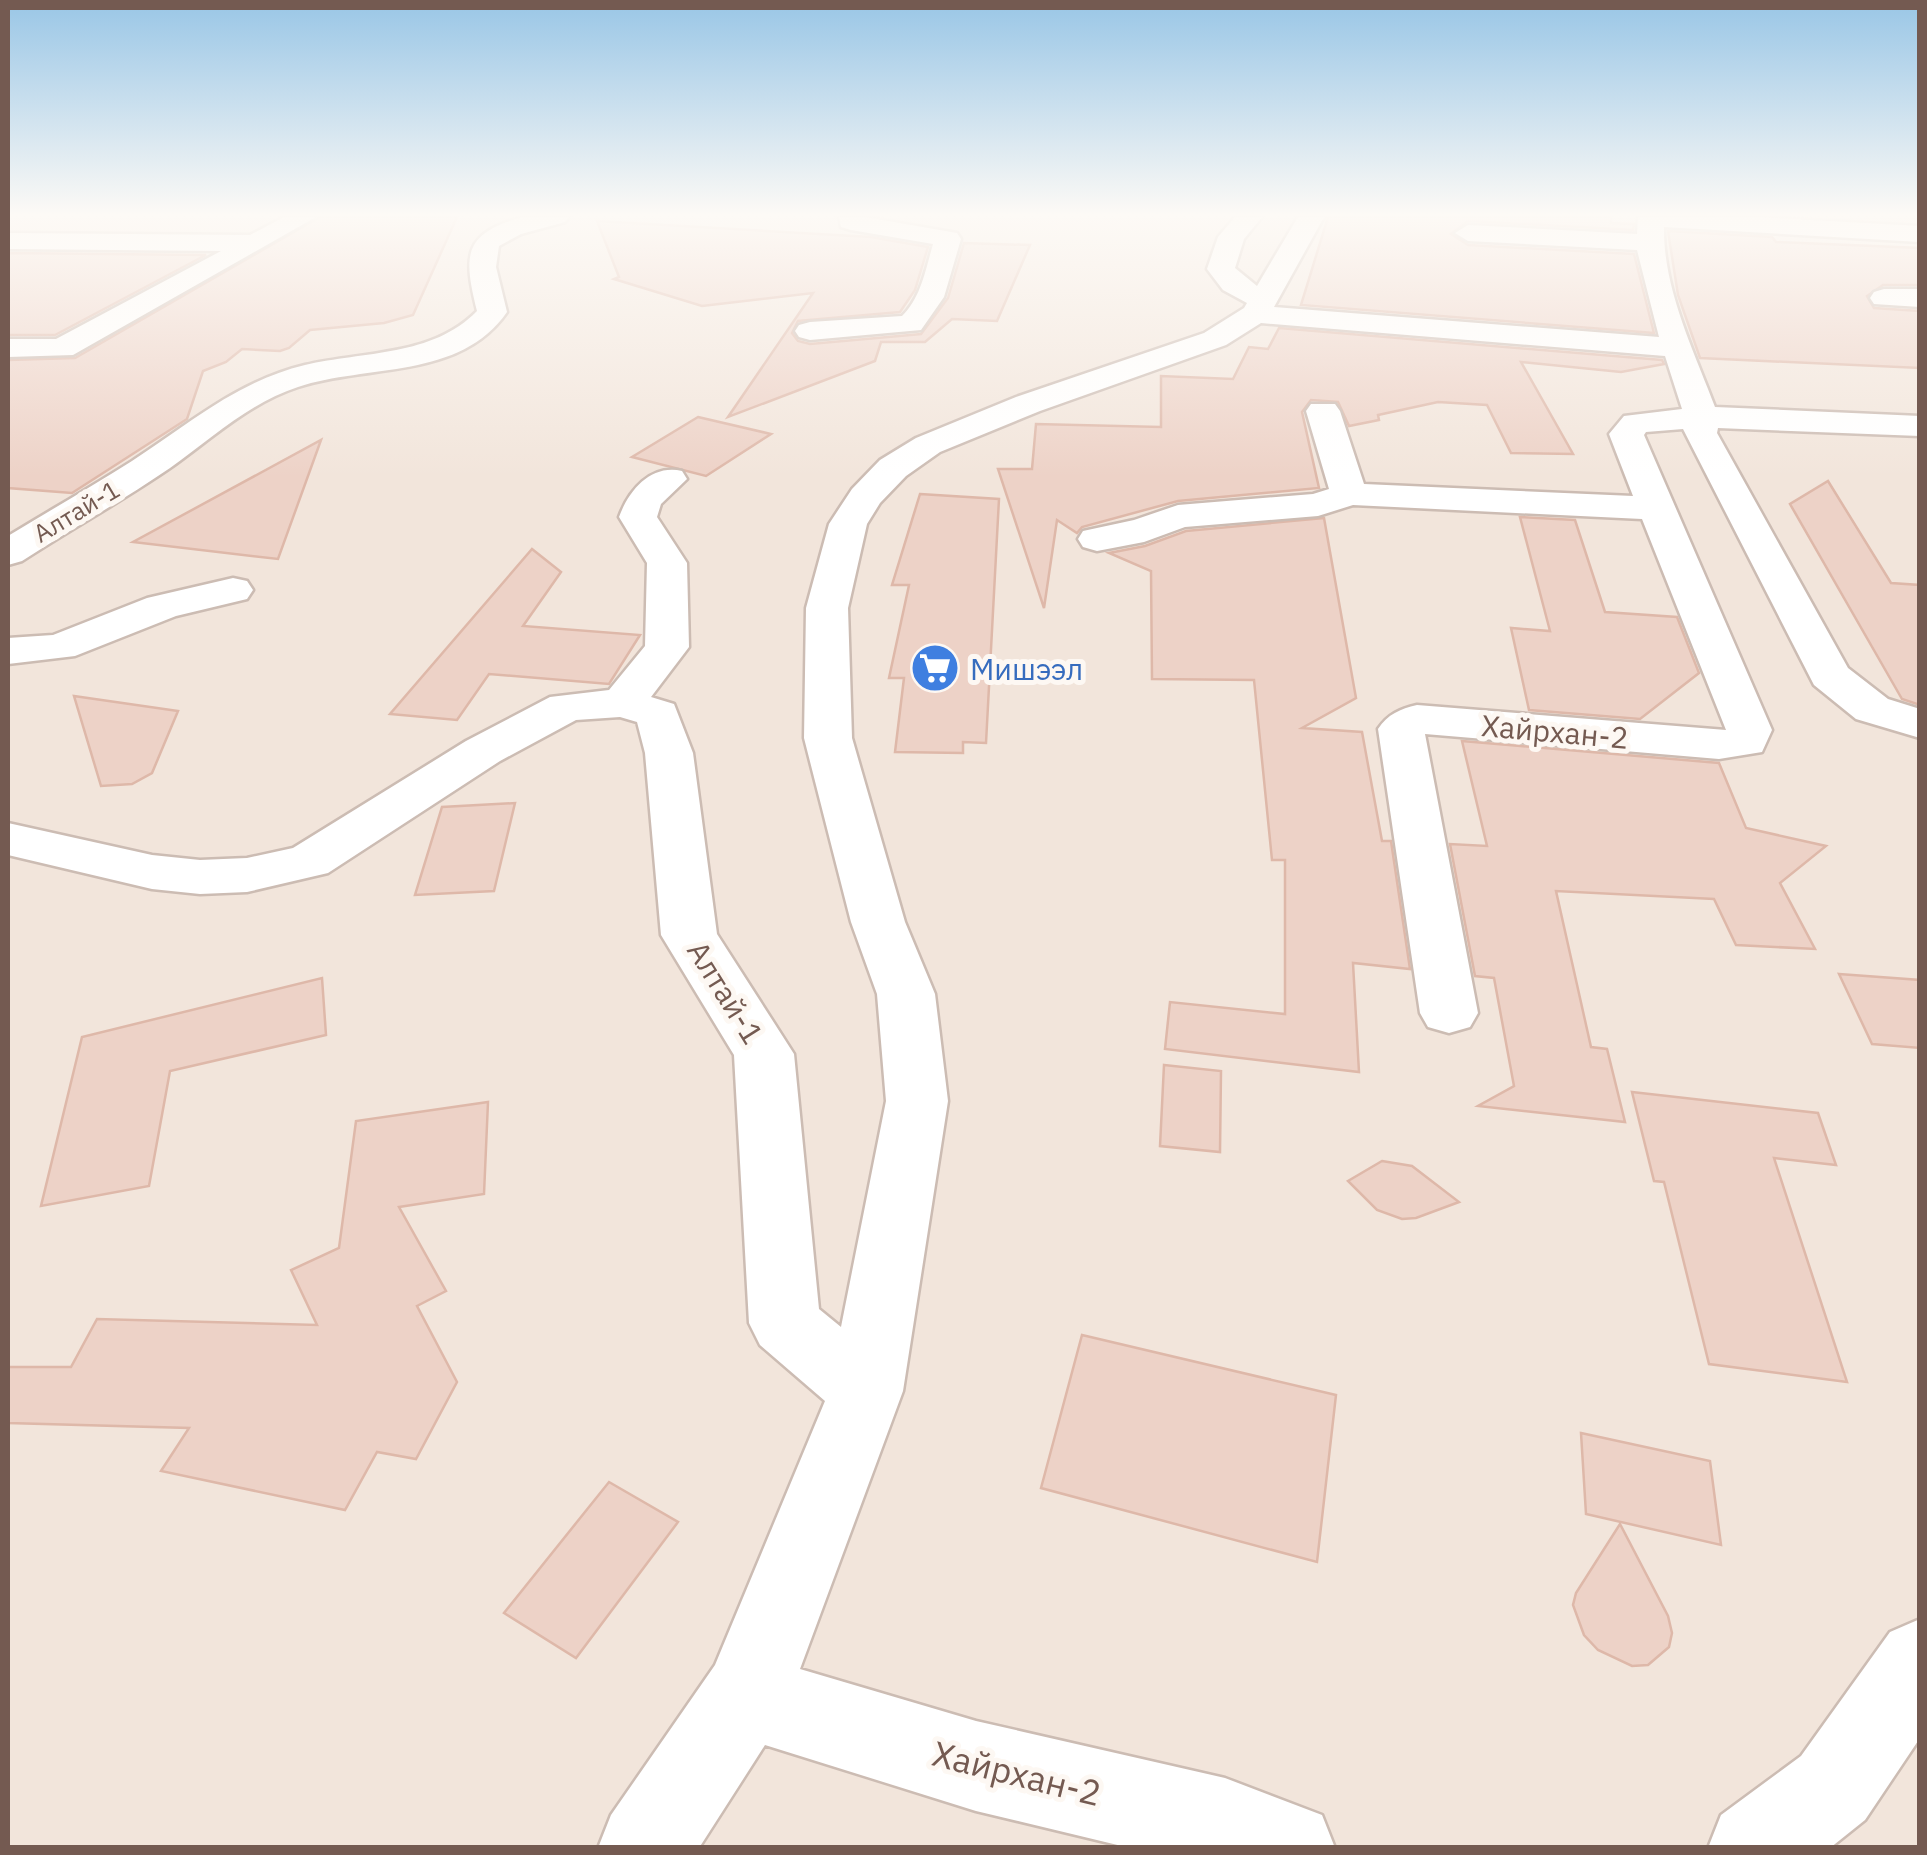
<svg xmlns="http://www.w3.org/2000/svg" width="1927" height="1855" viewBox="0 0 1927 1855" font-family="'IBM Plex Sans',sans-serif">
  <rect width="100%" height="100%" fill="#fbf4ec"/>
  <!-- residential -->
  <rect fill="#f2e5db" x="8" y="217" width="1911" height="1630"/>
  <!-- building -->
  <g fill="#edd2c7" stroke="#deb8a9" stroke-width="2.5">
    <polygon points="320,217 457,217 413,315 384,323 310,330 289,348 280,351 242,349 226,362 203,371 187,419 72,493 8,488 8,360 75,358"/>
    <polygon points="1328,217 1611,217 1611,223 1634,224 1633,230 1468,221 1451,234 1468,245 1634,254 1654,333 1301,305"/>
    <polygon points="597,221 871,237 928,247 915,290 900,312 798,321 792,333 798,341 810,344 921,334 948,298 964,243 1030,245 997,321 952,319 925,342 881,342 875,361 728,417 813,293 702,306 614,279 619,277"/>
    <polygon points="1668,231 1772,237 1776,242 1920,248 1920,285 1883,285 1867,296 1874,308 1920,311 1920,368 1700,358 1678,295"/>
    <polygon points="8,253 206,255 55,335 8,335"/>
    <polygon points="1279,328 1662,360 1664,364 1621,372 1521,362 1573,454 1511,453 1487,405 1438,402 1378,415 1379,420 1349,426 1338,402 1311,400 1302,412 1319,488 1178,501 1082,527 1077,533 1057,520 1044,608 998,469 1032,469 1036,424 1161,427 1161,376 1233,379 1249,347 1268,349"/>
    <polygon points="698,417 771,434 706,476 632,457"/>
    <polygon points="321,440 278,559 133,542"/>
    <polygon points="1828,481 1891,583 1920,585 1920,705 1902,699 1790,504"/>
    <polygon points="920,494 999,499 986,743 963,742 963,753 895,752 904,678 889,678 909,585 892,585"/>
    <polygon points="1520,517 1575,520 1605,612 1677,617 1699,673 1640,719 1529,710 1511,628 1550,631"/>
    <polygon points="1324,518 1356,698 1302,728 1362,732 1382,841 1391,841 1410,969 1353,963 1359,1072 1165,1049 1170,1002 1285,1014 1285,860 1272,860 1254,680 1152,679 1151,571 1109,553 1145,546 1186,531"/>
    <polygon points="532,549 561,572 523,626 640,635 609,684 489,674 457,720 390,714"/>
    <polygon points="74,696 178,711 152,773 132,784 101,786"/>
    <polygon points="1462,741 1719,763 1746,828 1826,846 1780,883 1815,949 1736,945 1714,899 1556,891 1591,1047 1607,1049 1625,1122 1478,1106 1514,1086 1494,978 1475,976 1450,844 1487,846"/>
    <polygon points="515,803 494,891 415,895 442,807"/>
    <polygon points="1839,974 1920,980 1920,1048 1872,1044"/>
    <polygon points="322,978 326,1035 170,1071 149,1186 41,1206 82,1037"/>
    <polygon points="1164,1065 1221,1071 1220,1152 1160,1146"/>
    <polygon points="1632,1092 1818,1113 1836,1165 1774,1158 1847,1382 1709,1364 1664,1182 1654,1181"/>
    <polygon points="488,1102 484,1194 399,1207 446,1291 417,1306 457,1382 416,1459 377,1452 345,1510 161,1471 189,1428 8,1423 8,1367 71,1367 97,1319 317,1325 291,1270 339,1248 356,1121"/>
    <polygon points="1382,1161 1412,1166 1459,1202 1416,1218 1402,1219 1377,1210 1348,1181"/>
    <polygon points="1082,1335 1336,1395 1317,1562 1041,1488"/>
    <polygon points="1581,1433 1710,1461 1721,1545 1586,1514"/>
    <polygon points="609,1482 678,1522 576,1658 504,1613"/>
    <polygon points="1620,1524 1668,1616 1672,1633 1669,1647 1648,1665 1632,1666 1598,1650 1584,1635 1573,1605 1576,1593"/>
  </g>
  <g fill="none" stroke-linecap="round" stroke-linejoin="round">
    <!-- minor casing -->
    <g stroke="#ccbcb3" stroke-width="5">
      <g id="minor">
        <polygon points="284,217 316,217 73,355 8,357 8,339 56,339 221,251 8,249 8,233 250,235"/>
        <path d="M523 217H569L565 222 521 234 499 246 496 267 507 312C460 380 367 364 298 387 249 403 211 439 170 468 122 501 71 529 22 561L8 565V536C49 511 91 487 132 461 189 424 238 381 305 365 364 351 432 357 477 311 463 255 463 233 523 217Z"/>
        <path d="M839 217H865L957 233 961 239 944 297 921 330 810 340 799 337 795 331 799 325 810 322 902 316C921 298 926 268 933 244L851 230 841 227Z"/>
        <path d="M1235 217H1262L1244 239 1235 268 1257 286 1298 217H1324L1274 307 1659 337 1637 250 1468 241 1455 233 1468 225 1637 234 1638 217H1755L1920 226V242L1664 227C1663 289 1694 351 1715 407L1920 416V436L1718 428 1717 433 1848 668 1888 699 1920 709V738L1856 719 1814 685 1683 429 1646 432 1644 435 1772 730 1762 752 1719 759 1425 734 1478 1013 1470 1027 1449 1033 1428 1027 1420 1013 1378 729C1388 714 1400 709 1417 705L1726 730 1642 519 1353 505 1318 516 1185 527 1144 542 1097 551 1083 547 1078 539 1083 531 1134 520 1178 505 1313 494 1329 489 1306 411 1311 404H1335L1340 411 1364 484 1633 496 1609 434 1624 416 1682 409 1665 356 1261 323 1226 345 1040 411 940 452 906 476 880 503 867 524 848 608 852 738 905 922 935 994 948 1101 903 1391 800 1669 976 1721 1225 1778 1322 1815 1335 1848H1130L976 1811 765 1745 699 1848H598L611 1815 715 1665 825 1401 760 1345 749 1323 734 1055 661 935 645 753 637 722 620 717 576 720 500 761 328 873 247 892 200 894 152 889 8 855V823L152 855 200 860 247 858 293 848 466 741 550 697 609 690 645 646 647 563 619 517C629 490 651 464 682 471L687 479 661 504 657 517 687 563 689 647 651 697 674 704 693 753 717 934 794 1054 819 1309 841 1327 886 1101 877 994 851 922 804 738 806 608 829 524 852 489 880 460 916 438 1016 397 1204 333 1244 308 1247 303 1223 290 1207 269 1218 237Z"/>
        <polygon points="1884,289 1920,289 1920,307 1874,304 1870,298 1874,292"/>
        <polygon points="233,578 247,581 253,590 247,599 176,616 75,656 8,664 8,638 53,635 147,598"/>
        <polygon points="1920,1619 1920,1738 1865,1820 1830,1848 1708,1848 1721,1815 1801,1756 1890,1632"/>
      </g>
    </g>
    <!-- minor -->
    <use href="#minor" fill="#fff" fill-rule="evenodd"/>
  </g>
  <!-- sky -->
  <linearGradient id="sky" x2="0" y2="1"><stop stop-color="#99c6e6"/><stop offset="0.45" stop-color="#fdfaf6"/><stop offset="1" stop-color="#fdfaf6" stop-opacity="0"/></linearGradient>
  <rect width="1927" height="477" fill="url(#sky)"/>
  <!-- icons -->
  <defs>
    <g id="supermarket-disc" transform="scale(2.5)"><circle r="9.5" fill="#3f7fe0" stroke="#fdf8f3"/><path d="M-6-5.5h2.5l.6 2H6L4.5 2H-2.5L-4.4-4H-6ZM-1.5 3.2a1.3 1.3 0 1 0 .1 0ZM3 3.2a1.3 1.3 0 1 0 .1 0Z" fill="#fff"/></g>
  </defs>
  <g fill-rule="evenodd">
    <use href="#supermarket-disc" x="935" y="668"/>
  </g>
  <g text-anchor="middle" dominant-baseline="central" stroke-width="10" stroke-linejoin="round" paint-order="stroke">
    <!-- far-street labels -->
    <g font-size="25" fill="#745a51" stroke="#fdf8f3">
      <text transform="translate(76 511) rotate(-31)">Алтай-1</text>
    </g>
    <!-- shop labels -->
    <g font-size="30" fill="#366cbe" stroke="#fdf8f3" text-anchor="start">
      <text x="970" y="668">Мишээл</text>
    </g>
    <!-- street labels -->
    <g font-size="30" fill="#745a51" stroke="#fdf8f3">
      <text transform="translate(1555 731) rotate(5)">Хайрхан-2</text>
      <text transform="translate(726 992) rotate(58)">Алтай-1</text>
    </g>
    <!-- near-street labels -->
    <g font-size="35" fill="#745a51" stroke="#fdf8f3">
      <text transform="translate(1017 1773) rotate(14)">Хайрхан-2</text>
    </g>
  </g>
  <!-- border -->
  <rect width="1927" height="1855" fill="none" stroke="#745a51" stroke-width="20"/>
</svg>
